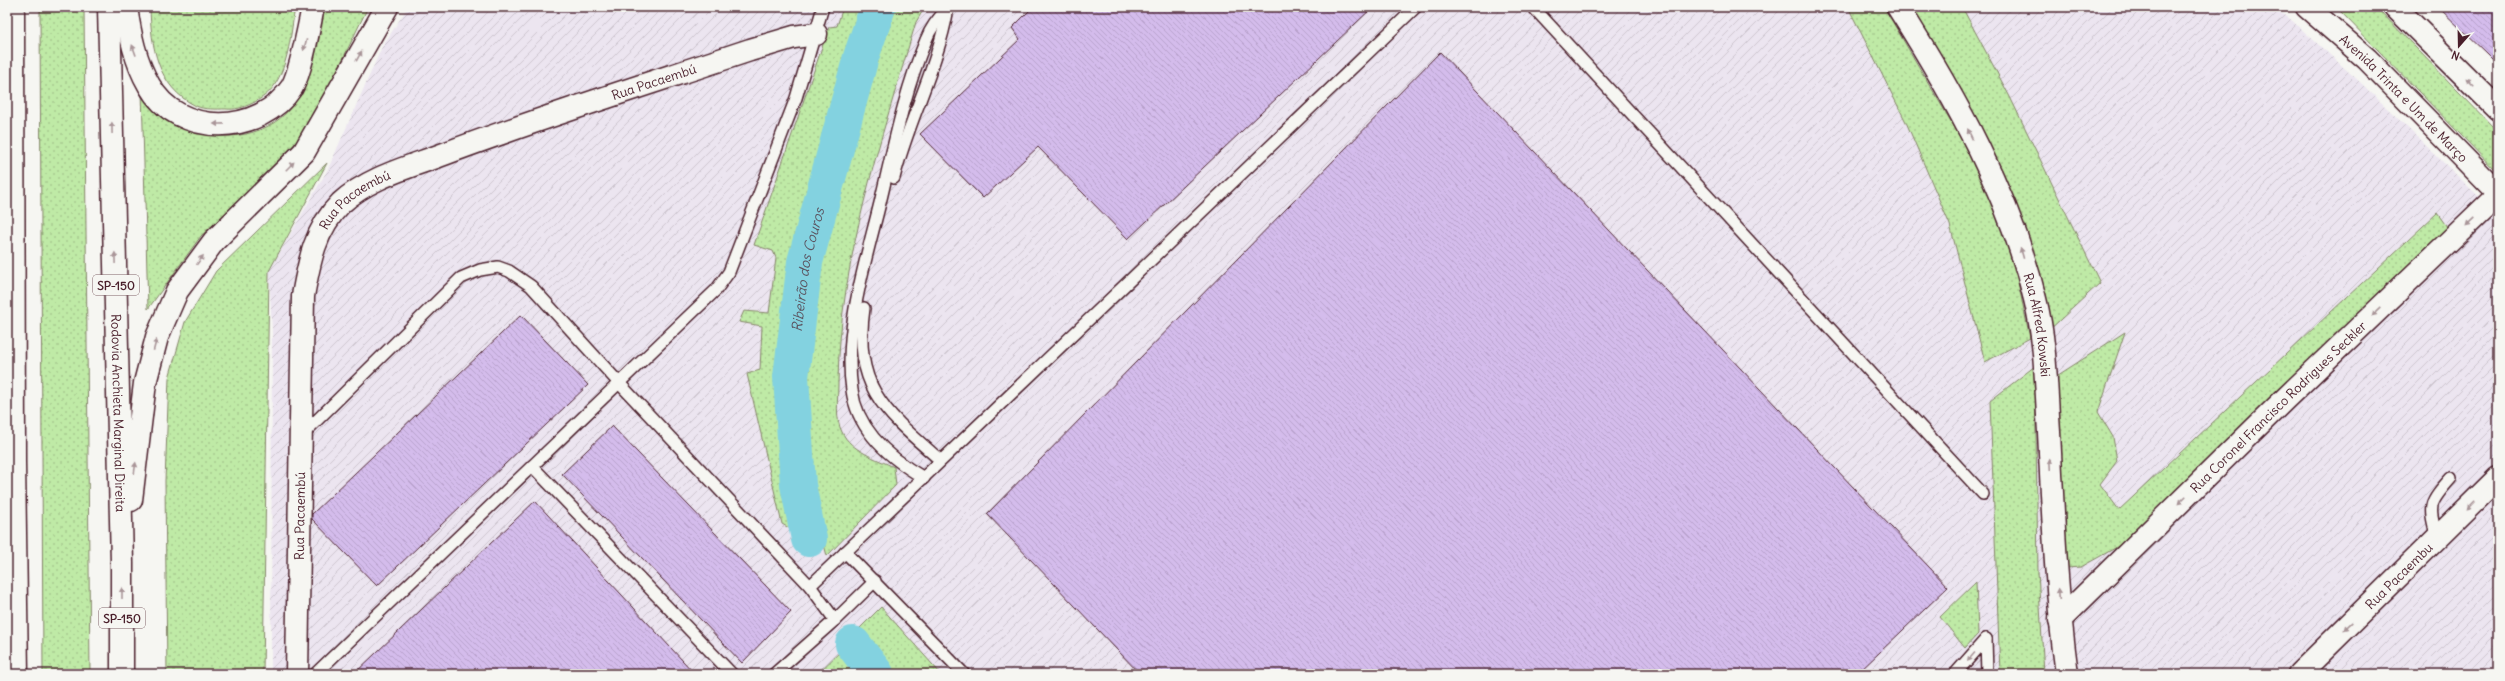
<svg xmlns="http://www.w3.org/2000/svg" width="2505" height="681" viewBox="0 0 2505 681" font-family="Delius,sans-serif">
  <defs>
    <pattern id="industrial-furrows" width="10" height="10" patternUnits="userSpaceOnUse"><rect width="10" height="10" fill="#ece5f0"/><path d="M-1 1l2-2M0 10L10 0M9 11l2-2" fill="none" stroke="#ccc4ce"/></pattern>
    <pattern id="grass-dots" width="8" height="8" patternUnits="userSpaceOnUse"><rect width="8" height="8" fill="#bfeaa6"/><path d="M2 2h.1M6 6h.1" fill="none" stroke="#a6c88f" stroke-width="1.8" stroke-linecap="round"/></pattern>
    <pattern id="building-back-hatch" width="6" height="6" patternUnits="userSpaceOnUse"><rect width="6" height="6" fill="#d4bcec"/><path d="M-1 5l2 2M0 0l6 6M5-1l2 2" fill="none" stroke="#b8a1cb"/></pattern>
  </defs>
  <rect width="100%" height="100%" fill="#f6f6f2"/>
  <filter id="ink" filterUnits="userSpaceOnUse"><feTurbulence type="fractalNoise" baseFrequency=".025" numOctaves="2"/><feDisplacementMap in="SourceGraphic" scale="8" xChannelSelector="R" yChannelSelector="G"/><feConvolveMatrix kernelMatrix="1 2 1 2 8 2 1 2 1" color-interpolation-filters="sRGB"/></filter>
  <g filter="url(#ink)">
    <!-- industrial -->
    <polygon fill="url(#industrial-furrows)" points="408,7 2270,7 2289,18 2361,83 2498,215 2498,674 271,674 272,330 269,271 328,169 382,47"/>
    <!-- grass -->
    <g fill="url(#grass-dots)" stroke="#848468">
      <polygon points="40,7 84,7 90,674 43,674"/>
      <path d="M150 7H295C291 32 289 64 274 86 265 99 242 111 226 109 217 109 204 110 196 106 157 87 151 46 150 7Z"/>
      <path d="M325 7H368L311 125 262 181 201 236 148 309 142 91C158 103 174 119 192 130 205 137 226 137 240 135 306 125 315 62 325 7Z"/>
      <polygon points="843,7 873,7 859,50 801,258 784,380 791,484 801,535 782,524 747,374 760,370 762,326 739,322 744,311 769,313 776,258 773,251 754,245 829,27 837,26"/>
      <path d="M888 7H925L916 22C881 140 839 261 838 384 838 399 835 419 842 432 851 451 877 459 894 467L896 485 827 556 807 480 799 376 814 257Z"/>
      <polygon points="1848,7 1883,7 1885,9 1966,147 2008,236 2030,338 1985,362 1950,225 1906,122"/>
      <polygon points="1911,7 1962,7 2010,97 2100,283 2048,331 2028,236 1972,117"/>
      <polygon points="2340,7 2376,7 2498,132 2498,173 2338,9"/>
      <polygon points="327,163 269,271 263,674 167,674 165,481 169,378 185,322 216,271"/>
      <polygon points="2437,213 2450,231 2126,542 2081,567 2066,568 2055,377 2125,332 2098,412 2113,437 2117,461 2100,484 2119,510"/>
      <polygon points="2035,366 2038,572 2044,674 2000,674 1990,401"/>
      <polygon points="1976,582 1978,634 1965,648 1940,617"/>
      <polygon points="881,607 941,674 889,674 856,632"/>
      <polygon points="845,647 866,674 817,674"/>
    </g>
    <g fill="none" stroke-linecap="round" stroke-linejoin="round">
      <!-- river -->
      <g stroke="#83d2e0" stroke-width="36">
        <path id="s1" d="M809 539 798 485 791 377 805 262 861 57 878 7"/>
        <polyline points="853,644 876,674"/>
      </g>
    </g>
    <!-- building -->
    <g fill="url(#building-back-hatch)" stroke="#4a1f2b">
      <polygon points="1033,7 1373,7 1128,239 1038,147 983,198 920,134 1020,39 1012,28"/>
      <polygon points="2438,7 2498,7 2498,65 2487,54"/>
      <polygon points="1440,52 1948,587 1857,674 1140,674 987,514"/>
      <polygon points="521,315 588,385 377,586 312,519 312,514"/>
      <polygon points="612,426 791,612 742,663 562,474"/>
      <polygon points="535,501 695,674 354,674"/>
    </g>
    <g fill="none" stroke-linecap="round" stroke-linejoin="round">
      <!-- service casing -->
      <g stroke="#4a1f2b" stroke-width="14">
        <g id="service">
          <polyline points="1533,7 1983,494"/>
          <path d="M894 178C908 121 938 67 948 8"/>
          <path d="M864 308C853 388 885 412 940 460"/>
          <polyline points="302,435 461,278 480,270 498,267 509,271 531,286 619,383 810,586 835,620 875,581"/>
          <polyline points="532,466 732,674"/>
          <path d="M924 478C891 459 857 430 852 390 843 331 866 260 880 203 893 149 904 92 926 40 931 27 938 18 948 8"/>
          <path d="M2437 539C2429 505 2427 505 2451 478"/>
          <polyline points="845,552 964,674"/>
          <polyline points="810,586 1416,7"/>
          <polyline points="1986,639 1987,674"/>
          <polyline points="315,674 716,290 729,272 796,98 823,7"/>
          <polyline points="774,674 835,620"/>
          <polyline points="1955,674 1986,639"/>
        </g>
      </g>
      <!-- minor casing -->
      <g stroke="#4a1f2b" stroke-width="25">
        <g id="minor">
          <path id="s2" d="M1898 7C1955 97 2010 195 2035 299 2046 342 2046 388 2049 432 2053 513 2056 594 2067 674"/>
          <path id="s3" d="M2060 620 2285 399 2498 195"/>
          <path id="s4" d="M297 674 303 296C309 262 315 229 341 203 369 177 410 167 444 154 545 116 648 84 750 50L794 37 816 34"/>
          <path id="s5" d="M2299 674 2498 478"/>
        </g>
      </g>
      <!-- primary casing -->
      <g stroke="#4a1f2b" stroke-width="25">
        <g id="primary">
          <path id="s6" d="M2307 7 2367 59 2498 193"/>
          <polyline points="2395,7 2498,109"/>
        </g>
      </g>
      <!-- trunk casing -->
      <g stroke="#4a1f2b" stroke-width="25">
        <g id="trunk">
          <path id="s7" d="M109 7 122 563V674"/>
          <path d="M126 7C130 34 135 61 149 85 178 138 260 136 292 87 301 72 309 26 313 7"/>
          <polyline points="131,500 145,383 157,337 177,291 214,241 304,152 387,7"/>
        </g>
      </g>
      <!-- motorway casing -->
      <g stroke="#4a1f2b" stroke-width="25">
        <polyline id="motorway" points="13,7 14,462 17,674"/>
      </g>
      <!-- service -->
      <use href="#service" stroke="#f6f6f2" stroke-width="11"/>
      <!-- minor -->
      <use href="#minor" stroke="#f6f6f2" stroke-width="22"/>
      <!-- primary -->
      <use href="#primary" stroke="#f6f6f2" stroke-width="22"/>
      <!-- trunk -->
      <use href="#trunk" stroke="#f6f6f2" stroke-width="22"/>
      <!-- motorway -->
      <use href="#motorway" stroke="#f6f6f2" stroke-width="22"/>
    </g>
    <!-- one-way arrows -->
    <defs><path id="oneway-solid" d="M-6-.8H1V-3.2L6.5 0L1 3.2V.8H-6Z"/></defs>
    <g fill="#a99598">
      <use href="#oneway-solid" transform="translate(305 45) rotate(106)"/>
      <use href="#oneway-solid" transform="translate(134 50) rotate(-110)"/>
      <use href="#oneway-solid" transform="translate(359 56) rotate(-61)"/>
      <use href="#oneway-solid" transform="translate(2470 82) rotate(-135)"/>
      <use href="#oneway-solid" transform="translate(219 124) rotate(179)"/>
      <use href="#oneway-solid" transform="translate(112 128) rotate(-91)"/>
      <use href="#oneway-solid" transform="translate(1970 134) rotate(-115)"/>
      <use href="#oneway-solid" transform="translate(290 166) rotate(-45)"/>
      <use href="#oneway-solid" transform="translate(2470 222) rotate(136)"/>
      <use href="#oneway-solid" transform="translate(2022 253) rotate(-106)"/>
      <use href="#oneway-solid" transform="translate(115 258) rotate(-91)"/>
      <use href="#oneway-solid" transform="translate(200 260) rotate(-54)"/>
      <use href="#oneway-solid" transform="translate(2376 312) rotate(136)"/>
      <use href="#oneway-solid" transform="translate(155 345) rotate(-75)"/>
      <use href="#oneway-solid" transform="translate(2050 464) rotate(-93)"/>
      <use href="#oneway-solid" transform="translate(135 468) rotate(-82)"/>
      <use href="#oneway-solid" transform="translate(2182 500) rotate(135)"/>
      <use href="#oneway-solid" transform="translate(2471 506) rotate(134)"/>
      <use href="#oneway-solid" transform="translate(122 593) rotate(-90)"/>
      <use href="#oneway-solid" transform="translate(2059 594) rotate(-93)"/>
      <use href="#oneway-solid" transform="translate(2348 626) rotate(136)"/>
      <use href="#oneway-solid" transform="translate(1971 657) rotate(131)"/>
    </g>
  </g>
  <g text-anchor="middle" dominant-baseline="central" stroke-width="3" stroke-linejoin="round" paint-order="stroke">
    <!-- shield labels -->
    <g fill="#f6f6f2" stroke="#7e6067" stroke-width="1">
      <rect x="93" y="275" width="46" height="20" rx="3"/>
      <rect x="99" y="608" width="46" height="20" rx="3"/>
    </g>
    <g font-size="12" font-weight="bold" fill="#4a1f2b">
      <text x="116" y="285">SP-150</text>
      <text x="122" y="618">SP-150</text>
    </g>
    <!-- street labels -->
    <g font-size="13" fill="#4a1f2b" stroke="#f6f6f2">
      <text stroke="none"><textPath href="#s4" startOffset="817">Rua Pacaembú</textPath></text>
      <text stroke="none"><textPath href="#s6" startOffset="133">Avenida Trinta e Um de Março</textPath></text>
      <text stroke="none"><textPath href="#s4" startOffset="493">Rua Pacaembú</textPath></text>
      <text stroke="none"><textPath href="#s2" startOffset="350">Rua Alfred Kowski</textPath></text>
      <text stroke="none"><textPath href="#s3" startOffset="305">Rua Coronel Francisco Rodrigues Seckler</textPath></text>
      <text stroke="none"><textPath href="#s7" startOffset="406">Rodovia Anchieta Marginal Direita</textPath></text>
      <text stroke="none"><textPath href="#s4" startOffset="158">Rua Pacaembú</textPath></text>
      <text stroke="none"><textPath href="#s5" startOffset="140">Rua Pacaembu</textPath></text>
    </g>
    <!-- water labels -->
    <g font-size="14" font-style="italic" fill="#5b5561" stroke="#f6f6f2">
      <text stroke="none"><textPath href="#s1" startOffset="272">Ribeirão dos Couros</textPath></text>
    </g>
  </g>
  <!-- margin -->
  <rect width="2505" height="681" fill="none" stroke="#f6f6f2" stroke-width="24"/>
  <rect x="12" y="12" width="2481" height="657" fill="none" stroke="#4a1f2b" stroke-width="1.5" filter="url(#ink)"/>
  <!-- north arrow -->
  <g transform="translate(2459 46) rotate(200)" stroke="#f6f6f2" stroke-width="3" paint-order="stroke">
  <path d="M0-3L7 15L0 10L-7 15Z" fill="#4a1f2b"/>
  <text y="-6" font-size="11" font-weight="bold" text-anchor="middle" fill="#4a1f2b">N</text>
  </g>
</svg>
